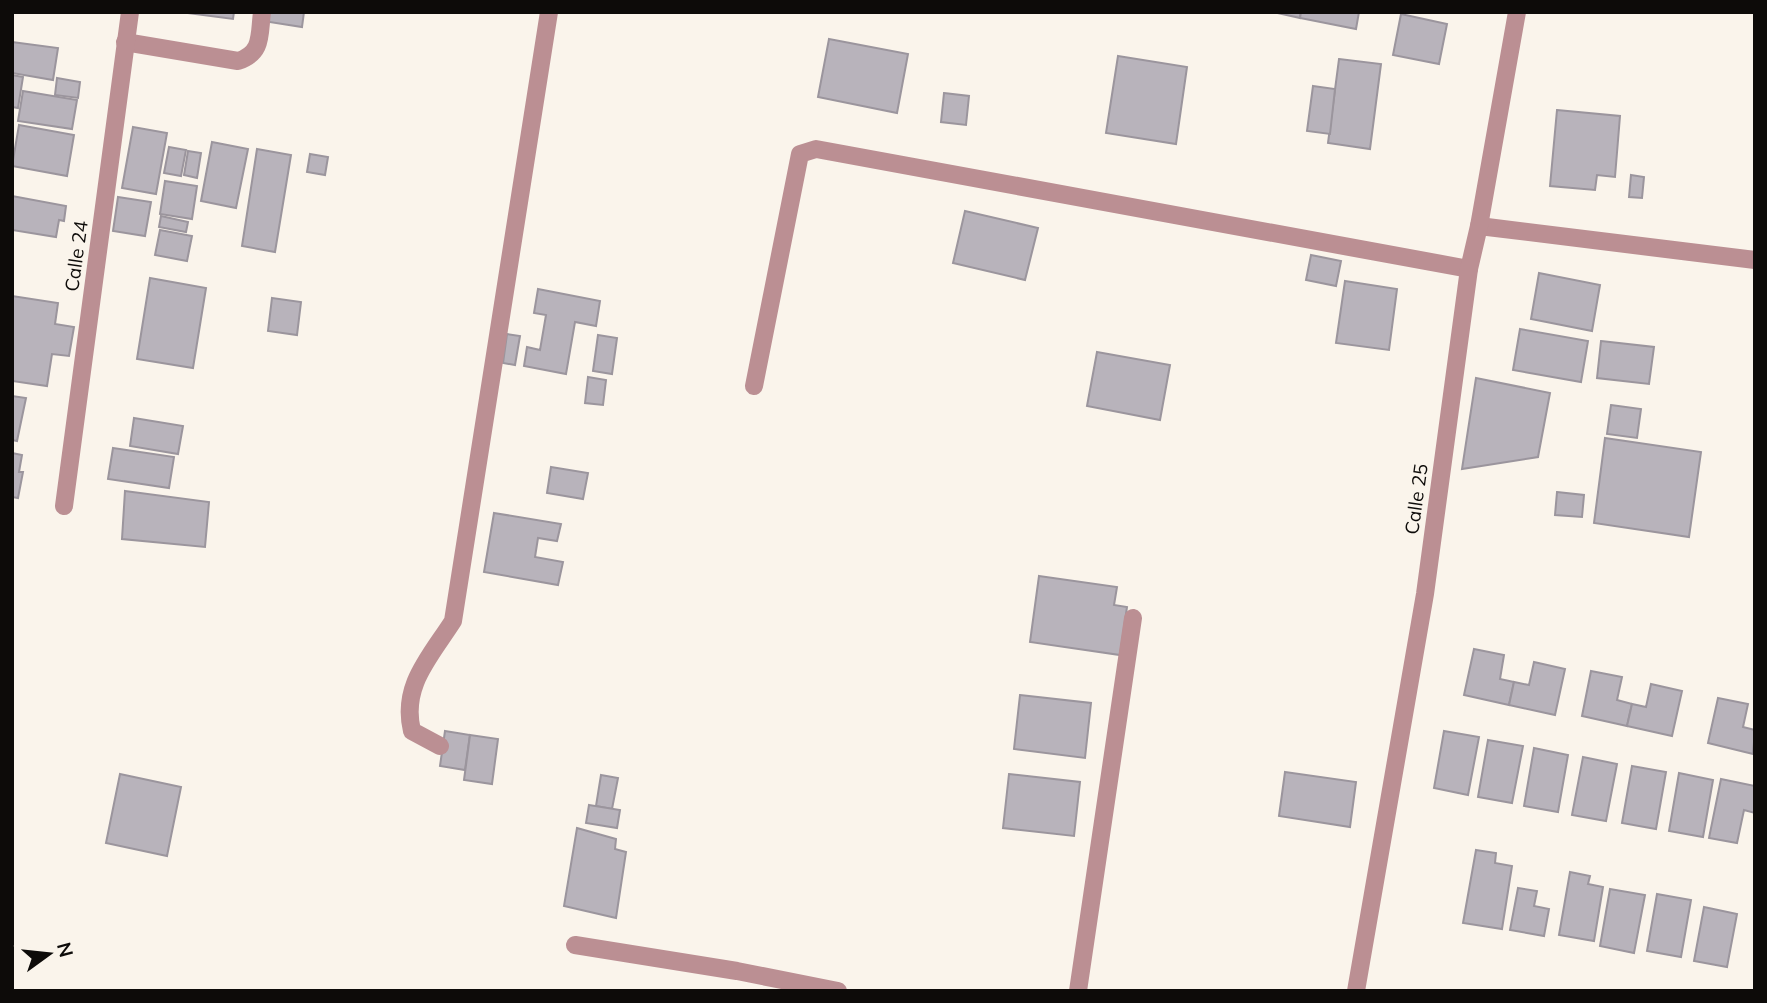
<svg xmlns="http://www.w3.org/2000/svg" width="1767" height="1003" viewBox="0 0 1767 1003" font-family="Mulish,sans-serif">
  <rect width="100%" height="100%" fill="#faf4eb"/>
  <!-- building -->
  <g fill="#b8b3bb" stroke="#9b959d" stroke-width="2">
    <polygon points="180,12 234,12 233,19"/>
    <polygon points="264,12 304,12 302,27 263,21"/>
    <polygon points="1273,12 1301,12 1300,18"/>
    <polygon points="1301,12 1359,12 1356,29 1300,18"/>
    <polygon points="1401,14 1447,24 1439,64 1393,55"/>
    <polygon points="829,39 908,54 897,113 818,97"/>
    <polygon points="12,42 58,48 53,80 12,73"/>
    <polygon points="1118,56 1187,67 1176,144 1106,133"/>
    <polygon points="1339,59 1381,64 1370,149 1328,143"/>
    <polygon points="12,75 23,77 18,108 12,107"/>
    <polygon points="57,78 80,82 78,98 55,95"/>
    <polygon points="1313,86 1335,89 1330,134 1307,131"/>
    <polygon points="23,91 77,100 72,129 18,121"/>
    <polygon points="944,93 969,96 966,125 941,122"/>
    <polygon points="1557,110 1620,116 1615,177 1597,175 1595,190 1550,186"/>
    <polygon points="19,125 74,135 67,176 12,166"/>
    <polygon points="133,127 167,133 156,194 122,188"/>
    <polygon points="212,142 248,149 236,208 201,201"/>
    <polygon points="169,147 186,150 181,176 164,173"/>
    <polygon points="257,149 291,155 275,252 242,246"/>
    <polygon points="188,151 201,153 197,178 184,175"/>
    <polygon points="310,154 328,157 325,175 307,172"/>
    <polygon points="1631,175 1644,177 1642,198 1629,197"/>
    <polygon points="165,181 197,186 192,219 160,214"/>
    <polygon points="12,196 66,206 64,221 59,220 56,237 12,230"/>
    <polygon points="118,197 151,202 145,236 113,231"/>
    <polygon points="965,211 1038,228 1025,280 953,263"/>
    <polygon points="161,216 188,222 186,232 159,227"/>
    <polygon points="160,230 192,236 187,261 155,255"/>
    <polygon points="1311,255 1341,261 1336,286 1306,280"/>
    <polygon points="1539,273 1600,285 1592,331 1531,319"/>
    <polygon points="150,278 206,288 193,368 137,359"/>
    <polygon points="1345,281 1397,289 1389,350 1336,343"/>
    <polygon points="538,289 600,301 596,326 575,322 566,374 524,366 527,347 540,350 546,315 534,313"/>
    <polygon points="12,296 58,303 55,324 74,327 69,356 52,354 47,386 12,381"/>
    <polygon points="272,298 301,302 297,335 268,331"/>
    <polygon points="1520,329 1588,341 1581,382 1513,370"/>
    <polygon points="507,334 520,336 515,365 503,363"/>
    <polygon points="598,335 617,338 612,374 593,371"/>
    <polygon points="1601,341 1654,347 1649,384 1597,378"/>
    <polygon points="1097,352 1170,365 1160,420 1087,406"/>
    <polygon points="588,377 606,380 603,405 585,403"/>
    <polygon points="1476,378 1550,393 1538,457 1462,469"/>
    <polygon points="12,396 26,398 17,441 12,440"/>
    <polygon points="1611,405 1641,409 1637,438 1607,434"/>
    <polygon points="134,418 183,426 178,454 130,446"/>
    <polygon points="1605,438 1701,452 1689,537 1594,523"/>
    <polygon points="113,448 174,457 169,488 108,479"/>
    <polygon points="12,453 22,455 19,472 23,472 18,498 12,497"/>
    <polygon points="551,467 588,473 583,499 547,493"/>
    <polygon points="125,491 209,502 205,547 122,539"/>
    <polygon points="1557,492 1584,495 1582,517 1555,515"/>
    <polygon points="494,513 561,524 557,541 538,538 535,557 563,562 558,585 484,572"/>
    <polygon points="1039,576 1117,587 1114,605 1127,607 1120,655 1030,642"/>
    <polygon points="1474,649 1504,655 1500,679 1514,682 1509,705 1464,695"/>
    <polygon points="1534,662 1565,669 1555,715 1509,705 1514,682 1529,685"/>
    <polygon points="1591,671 1622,677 1617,700 1632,704 1627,726 1582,716"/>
    <polygon points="1651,684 1682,691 1672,736 1627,726 1632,704 1646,707"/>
    <polygon points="1020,695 1091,703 1085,758 1014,749"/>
    <polygon points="1718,698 1748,704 1743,727 1755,730 1753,754 1708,743"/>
    <polygon points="445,731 470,735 465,770 440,766"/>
    <polygon points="1444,731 1479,737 1468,795 1434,788"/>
    <polygon points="470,735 498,739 492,784 464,780"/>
    <polygon points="1488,740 1523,746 1512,803 1478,797"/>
    <polygon points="1534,748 1568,755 1558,812 1524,806"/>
    <polygon points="1583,757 1617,764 1606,821 1572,815"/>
    <polygon points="1632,766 1666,772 1656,829 1622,823"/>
    <polygon points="1285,772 1356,782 1350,827 1279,816"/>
    <polygon points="1679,773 1713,780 1703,837 1669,831"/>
    <polygon points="120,774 181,787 167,856 106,843"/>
    <polygon points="1009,774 1080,782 1074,836 1003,828"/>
    <polygon points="601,775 618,778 612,809 596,806"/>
    <polygon points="1721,779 1755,786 1755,813 1744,810 1737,843 1709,838"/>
    <polygon points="589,805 620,810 617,828 586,823"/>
    <polygon points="577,828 616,839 615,849 626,852 616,918 564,906"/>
    <polygon points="1476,850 1496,853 1495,863 1512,866 1502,929 1463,923"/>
    <polygon points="1570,872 1590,876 1588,884 1603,887 1594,941 1559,935"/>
    <polygon points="1518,888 1537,891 1534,906 1549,909 1544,936 1510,930"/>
    <polygon points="1610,889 1645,895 1634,953 1600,946"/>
    <polygon points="1657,894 1691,900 1681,957 1647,951"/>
    <polygon points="1704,907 1737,914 1727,967 1694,961"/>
  </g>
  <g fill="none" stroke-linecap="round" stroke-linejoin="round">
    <!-- minor -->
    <g stroke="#bb8f93" stroke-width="18">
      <path d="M125 42 238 61C263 53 259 35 262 12"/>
      <polyline points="1479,226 1755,260"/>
      <polyline points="754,386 800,154 816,149 1469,269"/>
      <polyline points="64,506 130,12"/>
      <path d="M440 746 412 731C401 686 430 657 453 621L549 12"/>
      <polyline points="575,945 737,971 838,991"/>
      <polyline points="1078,991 1133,618"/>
      <polyline points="1356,991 1425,594 1469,269 1479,226 1517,12"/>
    </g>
  </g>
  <g text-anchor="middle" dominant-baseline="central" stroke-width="5" stroke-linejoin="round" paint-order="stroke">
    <!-- street labels -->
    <g font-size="19" fill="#0d0b09" stroke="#faf4eb">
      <text transform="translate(76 256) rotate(-82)">Calle 24</text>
      <text transform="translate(1416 499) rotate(-82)">Calle 25</text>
    </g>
  </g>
  <!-- border -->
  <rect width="1767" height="1003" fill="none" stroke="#0d0b09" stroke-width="28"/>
  <!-- north arrow -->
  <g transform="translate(49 954) rotate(75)" stroke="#faf4eb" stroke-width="5" paint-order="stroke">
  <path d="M0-5L12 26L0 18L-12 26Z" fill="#0d0b09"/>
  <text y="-10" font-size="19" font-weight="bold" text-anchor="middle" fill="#0d0b09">N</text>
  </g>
</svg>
